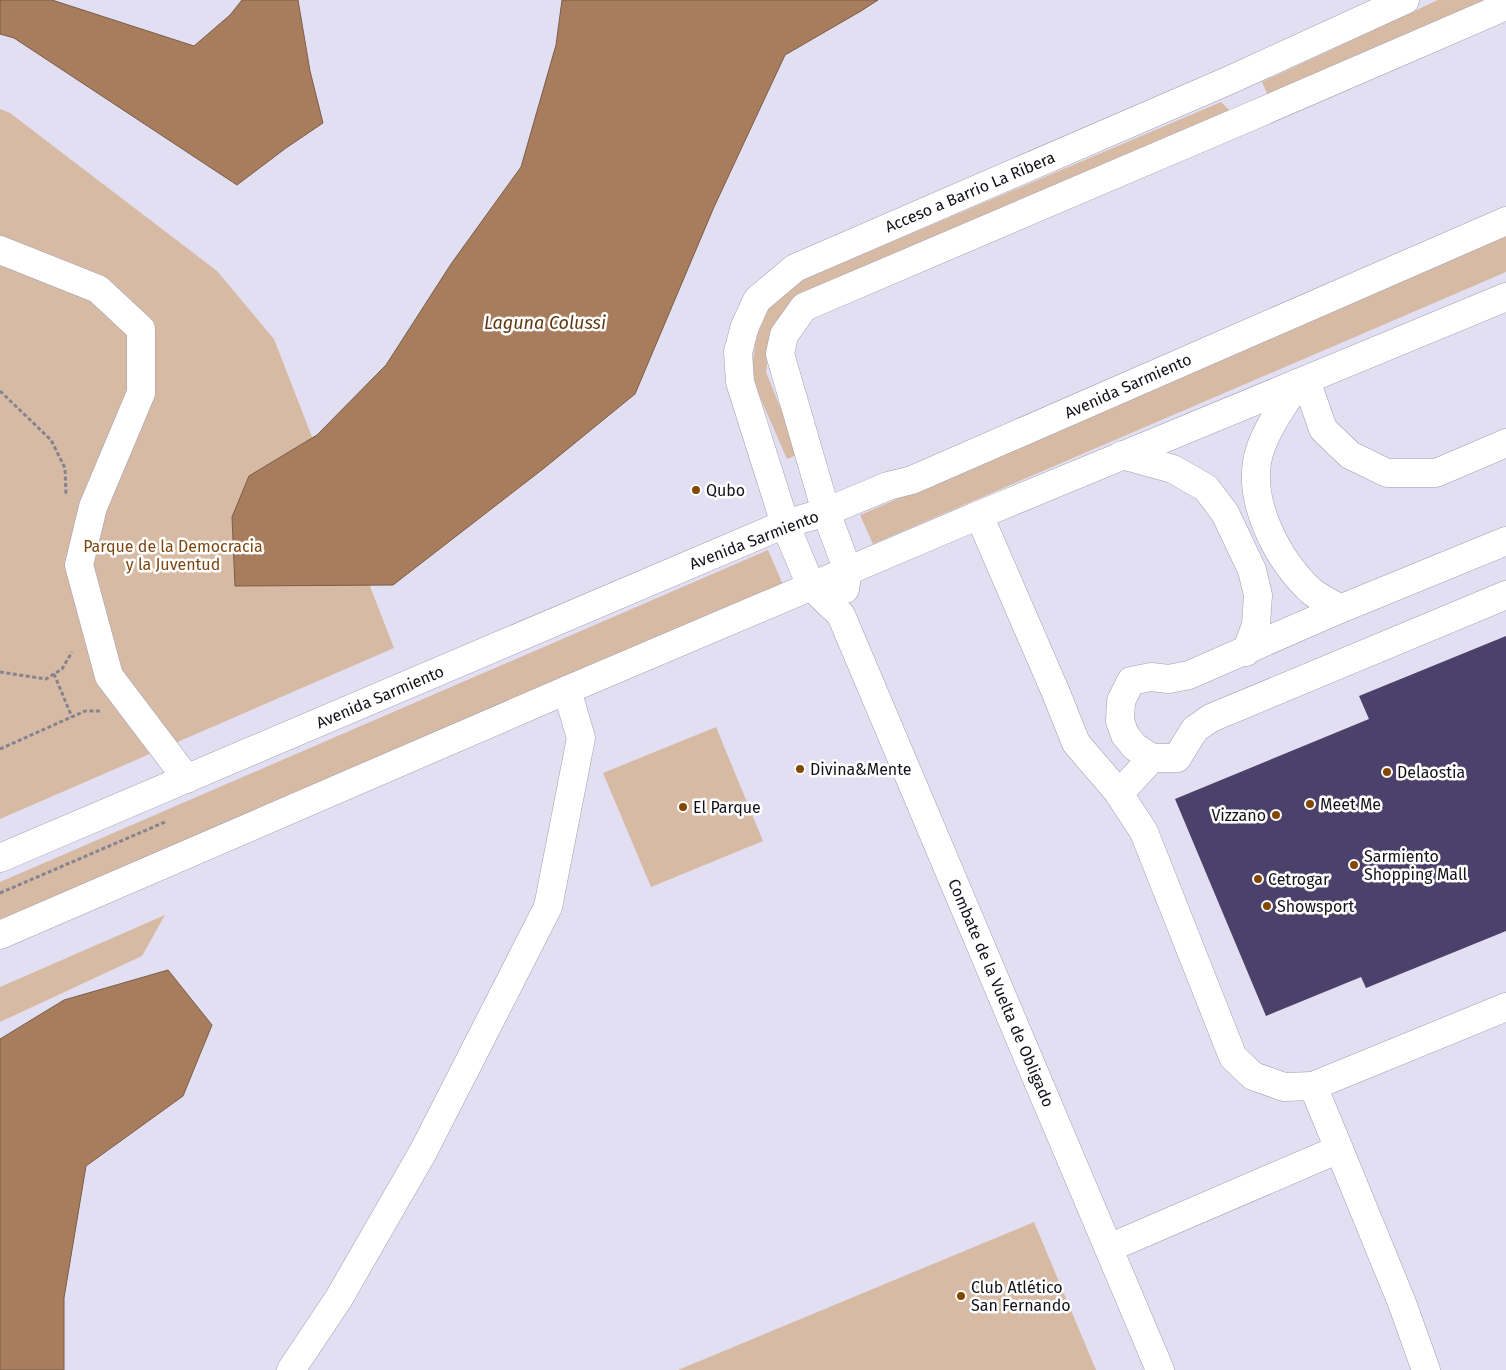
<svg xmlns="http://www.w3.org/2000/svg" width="1506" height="1370" viewBox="0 0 1506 1370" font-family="'Fira Sans',sans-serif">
  <rect width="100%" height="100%" fill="#e3dff2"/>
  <!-- green -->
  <g fill="#d7baa3">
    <polygon points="1438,0 1497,0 1269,98 1262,82"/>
    <polygon points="1221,102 1231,112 801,298 785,310 771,339 766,372 799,454 787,459 756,388 752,367 756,338 770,305 793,284"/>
    <polygon points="0,109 10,113 217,271 274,339 394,648 0,819"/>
    <polygon points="1506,235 1506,272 873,544 860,515"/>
    <polygon points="768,550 783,585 0,922 0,882"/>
    <polygon points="716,727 763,841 651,887 603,773"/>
    <polygon points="165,915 142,956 0,1022 0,987"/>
    <polygon points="1034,1222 1096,1370 678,1370"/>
  </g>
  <!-- water -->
  <g fill="#a77d5d" stroke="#7b5d48">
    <polygon points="0,0 52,0 194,46 230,15 242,0 298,0 310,71 323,123 286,148 237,185 14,38 0,34"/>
    <polygon points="562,0 878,0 861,11 785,55 714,207 635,394 543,469 393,585 235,586 232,517 249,476 317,435 386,365 451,264 521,167 556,45"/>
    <polygon points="168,970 212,1025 183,1096 86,1166 64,1298 64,1370 0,1370 0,1039 64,1000"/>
  </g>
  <!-- building -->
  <polygon fill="#4c416a" points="1506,636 1506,931 1366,988 1361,977 1266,1016 1175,799 1369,719 1359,696"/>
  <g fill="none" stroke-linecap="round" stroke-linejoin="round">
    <!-- minor casing -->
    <g stroke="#a09dae" stroke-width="29">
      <g id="minor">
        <polyline points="0,250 98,289 141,329 141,393 93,507 79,565 109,676 187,779"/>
        <polyline points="1306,380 1323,429 1350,455 1387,473 1436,473 1506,443"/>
        <path d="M1298 383C1283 406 1267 427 1259 453 1246 500 1277 559 1311 591 1319 598 1331 603 1340 609L1506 541"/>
        <polyline points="1122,455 1173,469 1206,488 1225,513 1252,570 1258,595 1256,625 1246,652"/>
        <polyline points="826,512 780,354 784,335 804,307 1254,115 1506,6"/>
        <polyline points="979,515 1056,693 1076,743 1118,792 1144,832 1233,1057 1253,1076 1284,1087 1313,1086"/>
        <polyline points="785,524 740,382 738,352 745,326 757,300 795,268 1232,79 1405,0"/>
        <polyline points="1340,609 1189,675 1169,679 1151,677 1131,681 1121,701 1120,721 1125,735 1135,747 1152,758 1177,758 1195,729 1211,718 1506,595"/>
        <polyline points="1118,792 1128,784 1152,758"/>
        <polyline points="1339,1149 1402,1303 1426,1370"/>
        <polyline points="1109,1248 1339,1149 1313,1086 1506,1007"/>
        <polyline points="291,1370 339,1298 423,1152 548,907 581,738 567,690"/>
      </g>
    </g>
    <!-- major casing -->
    <g stroke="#a09dae" stroke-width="29">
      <g id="major">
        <polyline points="826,512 848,571 845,589"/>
        <polyline points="785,524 811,586 841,615 1160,1370"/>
        <polyline points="0,858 785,524 826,512 888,486 912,480 1506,221"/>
        <polyline points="0,935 567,690 979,515 1506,297"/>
      </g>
    </g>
    <!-- path -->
    <g stroke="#868391" stroke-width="3" stroke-dasharray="4 2.5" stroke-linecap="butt">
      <polyline points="0,391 51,440 65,468 66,495"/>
      <polyline points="0,672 46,679 62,669 72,652"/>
      <polyline points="54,674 72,717"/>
      <polyline points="0,749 85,711 100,711"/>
      <polyline points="0,893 165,822"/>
    </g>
    <!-- minor -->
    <use href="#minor" stroke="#fff" stroke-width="28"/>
    <!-- major -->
    <use href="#major" stroke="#fff" stroke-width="28"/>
  </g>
  <!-- markers -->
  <g fill="#844702" stroke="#fff" stroke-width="2">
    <circle cx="696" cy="490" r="5"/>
    <circle cx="800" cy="769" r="5"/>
    <circle cx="1387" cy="772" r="5"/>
    <circle cx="1310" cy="804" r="5"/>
    <circle cx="683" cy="807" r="5"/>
    <circle cx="1276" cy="815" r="5"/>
    <circle cx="1354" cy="865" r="5"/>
    <circle cx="1258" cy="879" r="5"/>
    <circle cx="1267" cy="906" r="5"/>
    <circle cx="961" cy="1296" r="5"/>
  </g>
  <g text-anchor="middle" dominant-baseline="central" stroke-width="5" stroke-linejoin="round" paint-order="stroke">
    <!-- street labels -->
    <g font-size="16" fill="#131118" stroke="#fff">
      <text transform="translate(970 192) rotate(-23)">Acceso a Barrio La Ribera</text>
      <text transform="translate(1128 386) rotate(-24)">Avenida Sarmiento</text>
      <text transform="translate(754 540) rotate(-21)">Avenida Sarmiento</text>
      <text transform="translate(380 697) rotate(-23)">Avenida Sarmiento</text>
      <text transform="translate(1001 993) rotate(67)">Combate de la Vuelta de Obligado</text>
    </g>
    <!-- poi labels -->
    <g font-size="16" fill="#131118" stroke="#fff" text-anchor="start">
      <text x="706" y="490">Qubo</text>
      <text x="810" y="769">Divina&amp;Mente</text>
      <text x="1397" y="772">Delaostia</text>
      <text x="1320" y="804">Meet Me</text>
      <text x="693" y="807">El Parque</text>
      <text x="1266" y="815" text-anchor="end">Vizzano</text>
      <text x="1364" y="856">Sarmiento<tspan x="1364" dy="18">Shopping Mall</tspan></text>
      <text x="1268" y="879">Cetrogar</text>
      <text x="1277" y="906">Showsport</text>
      <text x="971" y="1287">Club Atlético<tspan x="971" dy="18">San Fernando</tspan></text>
    </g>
    <!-- park labels -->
    <g font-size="16" fill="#7d460e" stroke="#fff">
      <text x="173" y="546">Parque de la Democracia<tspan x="173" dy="18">y la Juventud</tspan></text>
    </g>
    <!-- water labels -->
    <g font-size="18" font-style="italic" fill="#61370f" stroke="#fff">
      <text x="545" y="323">Laguna Colussi</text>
    </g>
  </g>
</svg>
